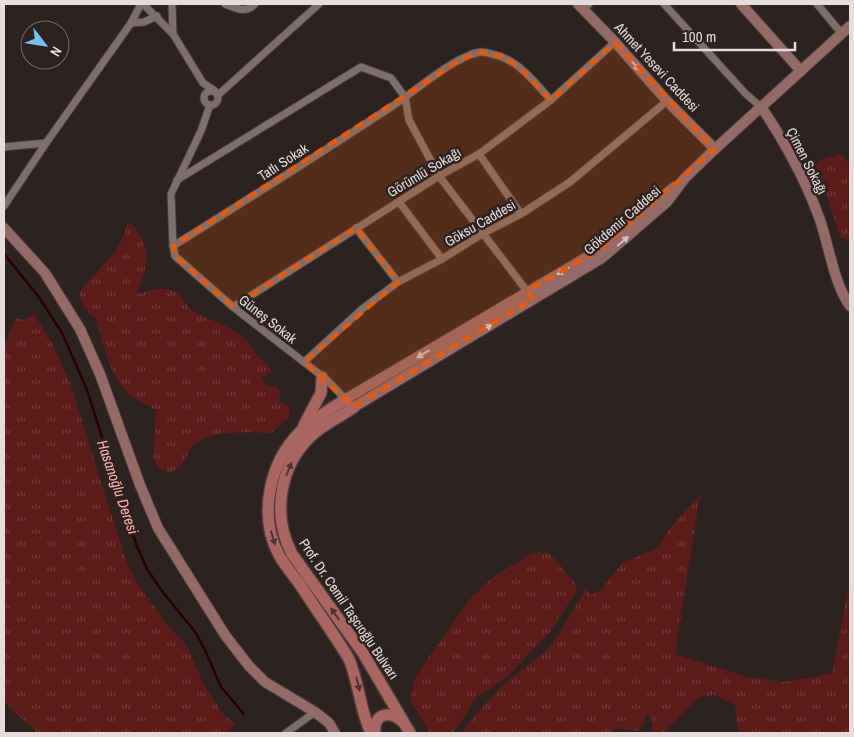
<svg xmlns="http://www.w3.org/2000/svg" width="854" height="737" viewBox="0 0 854 737" font-family="'Archivo Narrow',sans-serif">
  <defs>
    <pattern id="grass-tufts" width="24" height="20" patternUnits="userSpaceOnUse" patternTransform="scale(1.25)"><rect width="24" height="20" fill="#5b1c1a"/><path d="M3 7l-1-3M5 7V3M7 7l1-3M15 17l-1-3M17 17v-4M19 17l1-3" fill="none" stroke="#723c3b"/></pattern>
  </defs>
  <rect width="100%" height="100%" fill="#2e2220"/>
  <!-- grass -->
  <g fill="url(#grass-tufts)">
    <polygon points="840,154 849,164 850,238 848,240 840,237 822,180 815,168 819,161"/>
    <path d="M127 223 132 224C153 251 148 264 137 294 148 291 163 286 174 291 183 295 184 305 192 310 208 320 228 325 243 337 249 342 252 349 257 355 264 361 268 364 272 372L261 378 267 386H276L280 393 279 402 290 407 289 417 271 433C251 432 205 430 192 447 183 459 187 465 170 473L159 468 153 457 156 410C145 404 132 398 123 388 110 375 101 336 96 318 86 313 81 303 79 293 95 268 122 255 127 223Z"/>
    <polygon points="34,314 52,343 70,383 127,563 139,586 166,623 187,646 204,685 221,711 236,725 226,733 38,733 13,711 4,700 4,348 15,318 24,320"/>
    <polygon points="700,495 675,654 747,677 785,682 832,673 850,579 850,733 740,733 738,730 735,705 714,695 699,697 663,733 653,733 651,717 646,713 644,724 637,731 615,728 612,733 461,733 477,713 502,686 548,649 561,631 586,588 591,595 601,590 622,563 658,548 670,528"/>
    <polygon points="532,553 549,553 577,586 575,594 550,632 507,677 475,699 464,718 453,732 430,733 410,700 416,676 469,600 492,578"/>
  </g>
  <g fill="none" stroke-linecap="round" stroke-linejoin="round">
    <!-- stream -->
    <polyline stroke="#270001" stroke-width="2.5" points="4,254 39,297 62,333 74,360 87,390 136,544 147,569 162,591 196,633 205,650 221,687 244,714"/>
    <!-- street casing -->
    <g stroke="#483d3c" stroke-width="9">
      <g id="street">
        <polyline points="143,4 173,34 203,83 215,91"/>
        <polyline points="172,4 173,33"/>
        <path d="M225 4C235 8 246 14 255 4"/>
        <polyline points="664,4 745,93 762,108"/>
        <polyline points="817,4 842,34"/>
        <polyline points="583,9 589,4"/>
        <polyline points="131,23 144,22 157,16"/>
        <circle cx="211" cy="98" r="7"/>
        <polyline points="218,95 319,4"/>
        <polyline points="210,105 201,131 171,194 173,246 175,256 233,307 327,380 348,402"/>
        <polyline points="4,147 46,143"/>
        <polyline points="479,154 521,214"/>
        <polyline points="177,180 361,67 391,78 405,97 409,120 439,176 530,295"/>
        <polyline points="399,202 442,259"/>
        <polyline points="4,206 46,143 131,23 141,4"/>
        <polyline points="356,228 398,282"/>
        <path d="M173 246C247 200 321 153 394 105 415 91 458 54 481 52 484 52 489 53 492 54 518 59 534 82 551 100"/>
        <polyline points="233,307 439,176 479,154 551,100 615,42"/>
        <polyline points="304,362 362,309 398,282 442,259 482,234 521,214 570,182 667,101"/>
        <polyline points="286,733 315,712"/>
      </g>
    </g>
    <!-- secondary casing -->
    <g stroke="#483d3c" stroke-width="12">
      <g id="secondary">
        <polyline points="578,4 615,42 667,101 715,149"/>
        <polyline points="741,4 801,71"/>
        <path d="M762 108C786 144 805 178 820 220 829 246 834 284 850 306"/>
        <polyline points="4,228 45,273 80,329 100,374 140,485 158,528 225,635 249,666 265,682 315,712 329,723 335,733"/>
        <polyline points="346,399 599,250 674,187"/>
        <polyline points="354,407 602,258 667,202 685,178 715,149 850,26"/>
      </g>
    </g>
    <!-- primary casing -->
    <g stroke="#483d3c" stroke-width="14">
      <g id="primary">
        <path d="M346 399C330 409 313 419 300 432 269 463 258 516 279 555 285 566 294 576 301 586 317 611 334 634 349 659 359 683 360 710 371 733"/>
        <path d="M354 407C340 417 322 425 310 437 279 467 272 516 292 554L363 653 410 733"/>
        <polyline points="304,425 321,393 322,377"/>
        <path d="M375 733C373 713 390 710 403 722"/>
      </g>
    </g>
    <!-- street -->
    <use href="#street" stroke="#7e6f6d" stroke-width="7"/>
    <!-- secondary -->
    <use href="#secondary" stroke="#946a67" stroke-width="10"/>
    <!-- primary -->
    <use href="#primary" stroke="#ab6561" stroke-width="11"/>
  </g>
  <!-- one-way arrows -->
  <defs><path id="oneway-solid" d="M-6-.8H1V-3.2L6.5 0L1 3.2V.8H-6Z" transform="scale(1.25)"/></defs>
  <g fill="#d1c0be">
    <use href="#oneway-solid" transform="translate(635 65) rotate(49)"/>
    <use href="#oneway-solid" transform="translate(623 241) rotate(-41)"/>
    <use href="#oneway-solid" transform="translate(563 271) rotate(150)"/>
    <use href="#oneway-solid" transform="translate(486 328) rotate(-31)"/>
    <use href="#oneway-solid" transform="translate(423 354) rotate(149)"/>
  </g>
  <g fill="#4d3330">
    <use href="#oneway-solid" transform="translate(289 469) rotate(-68)"/>
    <use href="#oneway-solid" transform="translate(273 538) rotate(73)"/>
    <use href="#oneway-solid" transform="translate(335 614) rotate(-125)"/>
    <use href="#oneway-solid" transform="translate(358 684) rotate(76)"/>
  </g>
  <!-- marked area -->
  <path fill="#e8590c" fill-opacity="0.2" stroke="#e8590c" stroke-width="4" stroke-dasharray="10 6" stroke-linejoin="round" d="M615 42 715 149 599 250 527 291 533 299 354 407 304 362 398 282 356 228 233 307 175 256 173 246 461 59 482 52 502 56 520 68 551 100Z"/>
  <g text-anchor="middle" dominant-baseline="central" stroke-width="5" stroke-linejoin="round" paint-order="stroke">
    <!-- street labels -->
    <g font-size="14" fill="#e5dcdb" stroke="#2e2220">
      <text transform="translate(657 67) rotate(47)">Ahmet Yesevi Caddesi</text>
      <text transform="translate(807 161) rotate(63)">Çimen Sokağı</text>
      <text transform="translate(283 162) rotate(-33)">Tatlı Sokak</text>
      <text transform="translate(424 172) rotate(-31)">Görümlü Sokağı</text>
      <text transform="translate(622 220) rotate(-41)">Gökdemir Caddesi</text>
      <text transform="translate(480 223) rotate(-30)">Göksu Caddesi</text>
      <text transform="translate(268 319) rotate(38)">Güneş Sokak</text>
      <text transform="translate(349 609) rotate(56)">Prof. Dr. Cemil Taşcıoğlu Bulvarı</text>
    </g>
    <!-- water labels -->
    <g font-size="15" font-style="italic" fill="#feb2ab" stroke="#2e2220">
      <text transform="translate(118 487) rotate(71)">Hasanoğlu Deresi</text>
    </g>
  </g>
  <!-- border -->
  <rect width="854" height="737" fill="none" stroke="#e5dcdb" stroke-width="10"/>
  <!-- north arrow -->
  <g transform="translate(45 45) rotate(121)"><circle r="24" fill="#2e2220" stroke="#776c6b"/>
  <path d="M0-4L9 19L0 12L-9 19Z" fill="#77bff7"/>
  <text y="-8" font-size="14" font-weight="bold" text-anchor="middle" fill="#e5dcdb">N</text>
  </g>
  <!-- scale -->
  <path d="M674 42v8h121v-8" fill="none" stroke="#e5dcdb" stroke-width="2.5"/>
  <text x="682" y="42" font-size="15" fill="#e5dcdb" stroke="#2e2220" stroke-width="4" paint-order="stroke">100 m</text>
</svg>
